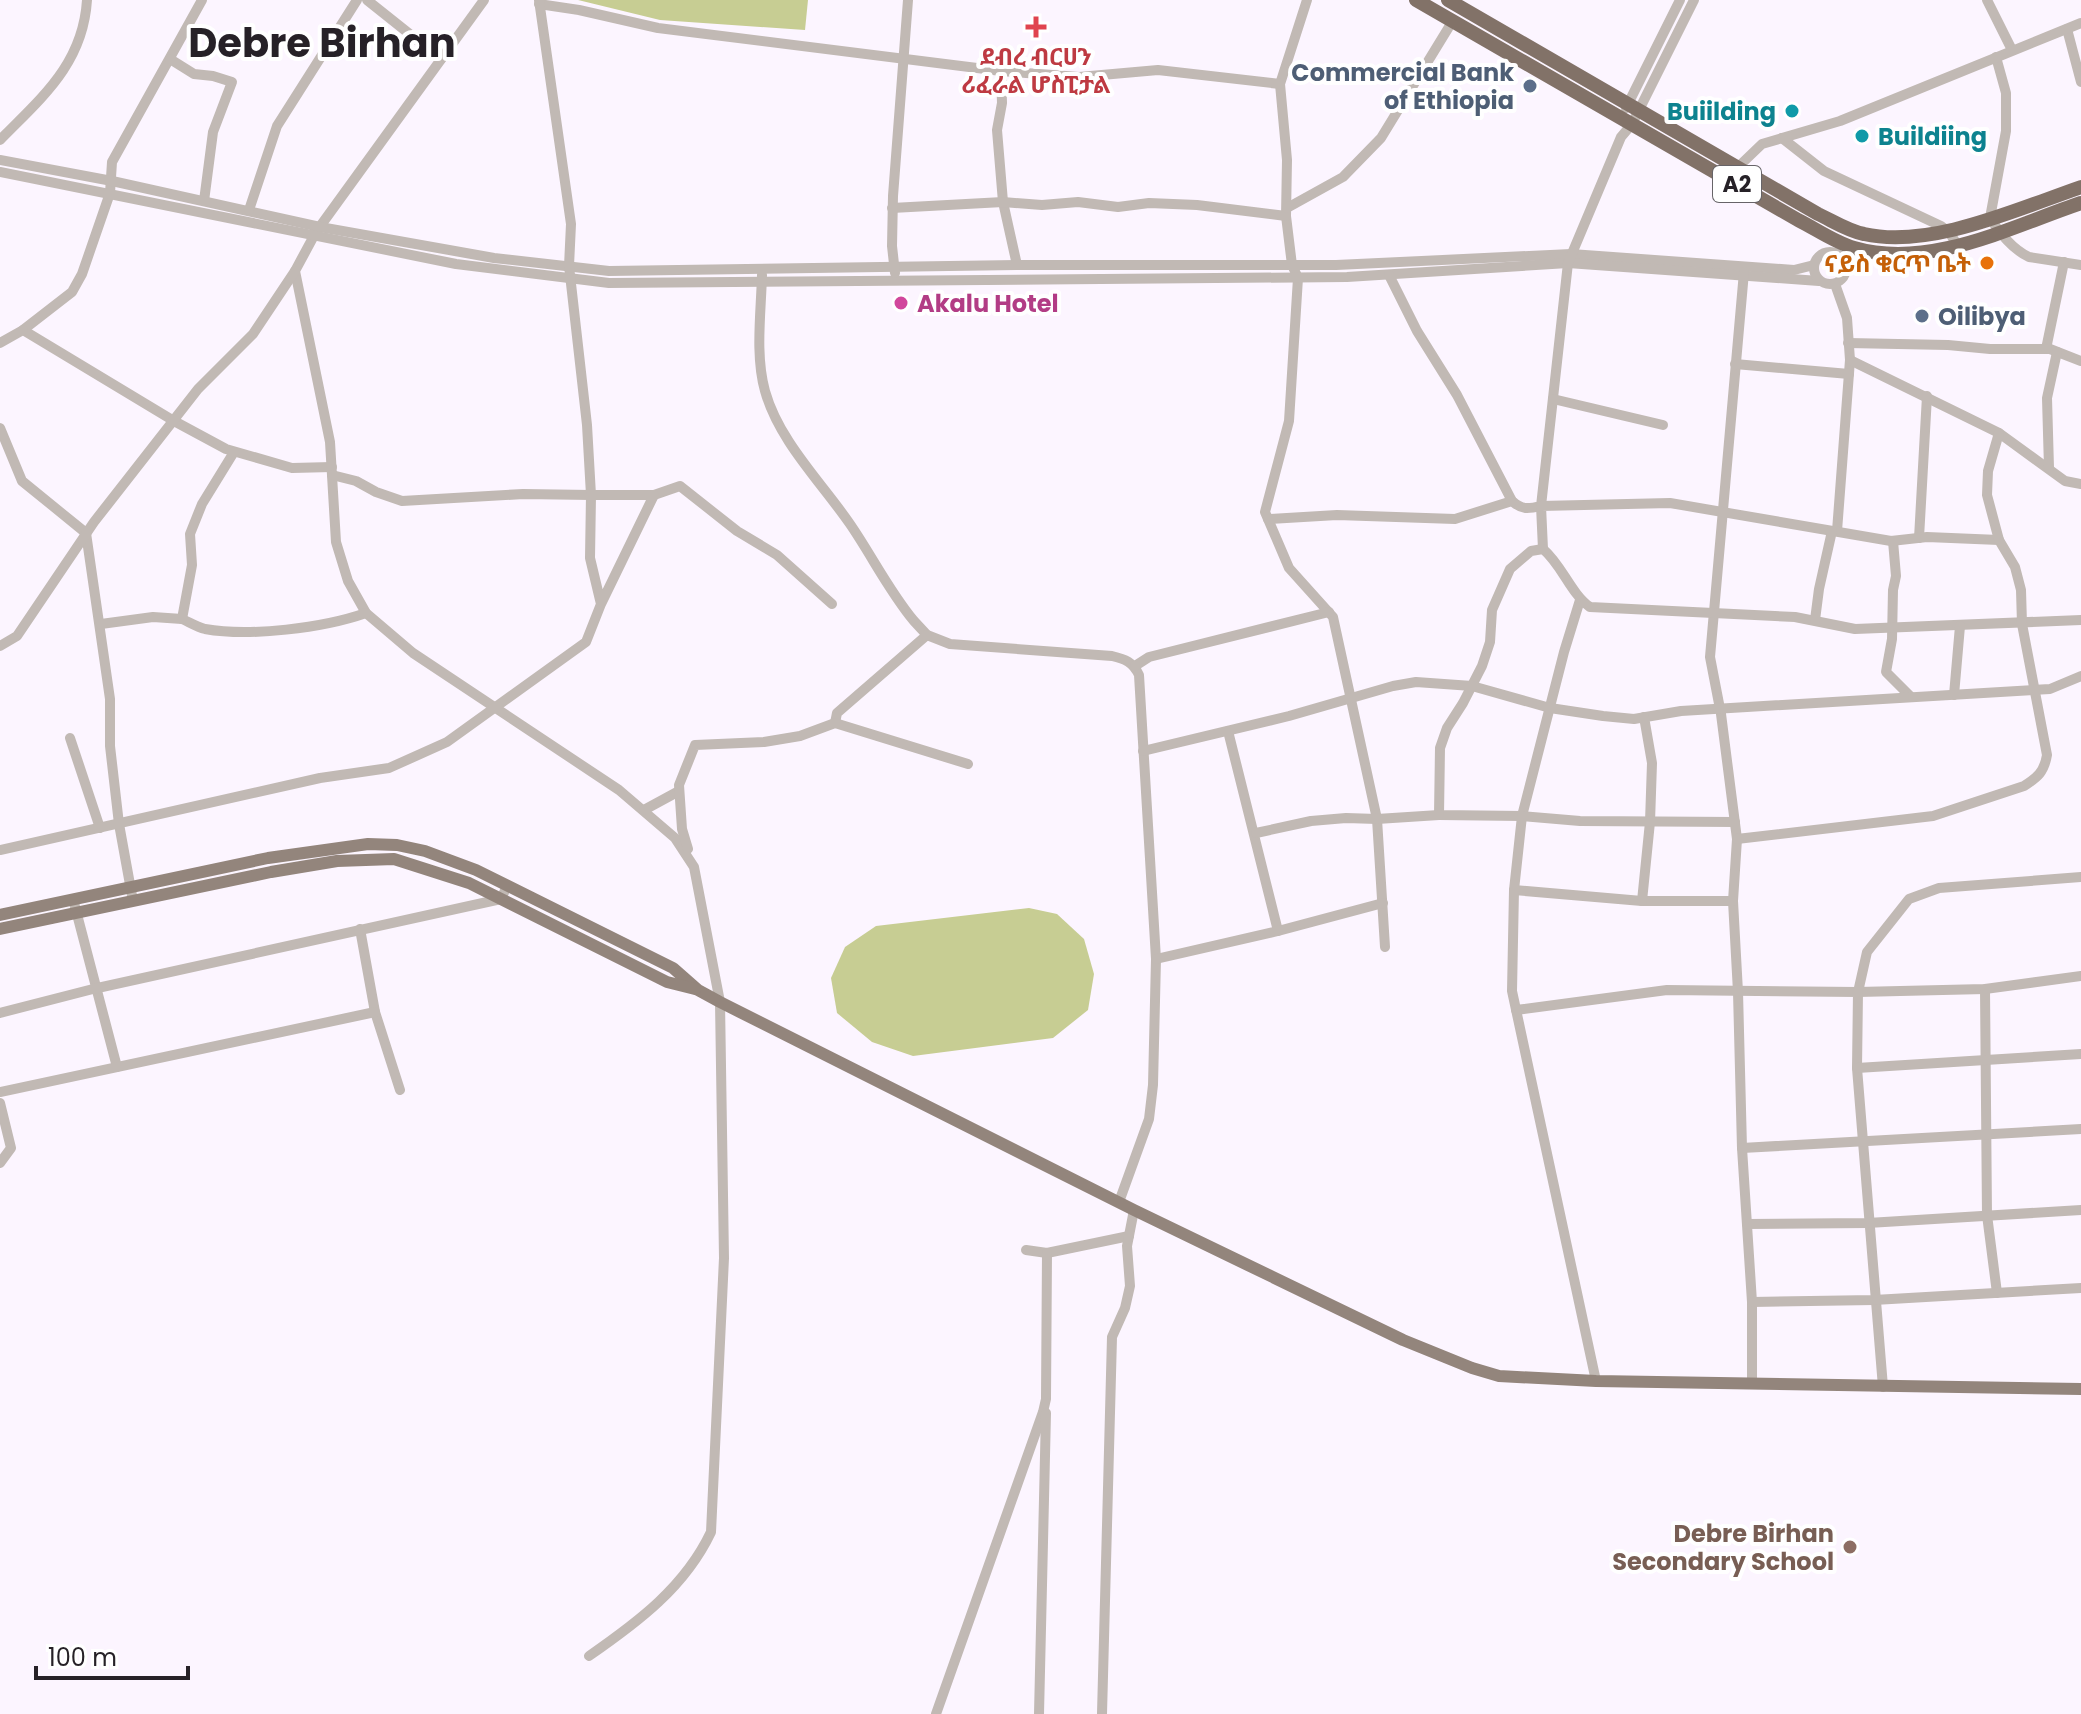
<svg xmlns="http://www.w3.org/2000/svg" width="2081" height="1714" viewBox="0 0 2081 1714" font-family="Poppins,'Noto Sans Ethiopic',sans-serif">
  <rect width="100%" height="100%" fill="#fcf5ff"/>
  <!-- green -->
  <g fill="#c7cd93">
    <polygon points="578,0 808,0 805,30 660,20"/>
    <polygon points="1029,908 1057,914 1084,939 1094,974 1088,1010 1053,1038 913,1056 872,1042 837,1013 831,978 845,947 876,926"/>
  </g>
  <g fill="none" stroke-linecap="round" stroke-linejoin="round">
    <!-- minor -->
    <g stroke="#c1b9b4" stroke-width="10">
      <polyline points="202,0 112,162 110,193 82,274 72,292 23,330 174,421 226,449 292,468 332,467"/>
      <polyline points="367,0 441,59"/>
      <path d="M484 0 316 232 295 271 330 442 336 542 348 581 366 613 413 653 619 790 675 838 694 867 720 1002 724 1258 711 1532C685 1587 638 1622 589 1656"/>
      <polyline points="1307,0 1280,84 1287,160 1286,216 1292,265 1298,278 1289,421 1265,512 1289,568 1333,617 1377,819 1385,947"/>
      <polyline points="1987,0 2012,50"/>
      <polyline points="539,4 579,10 658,28 1001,71 1002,103 997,130 1003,202 1017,265"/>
      <polyline points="2067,29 2081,82"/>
      <path d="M1996 57 2006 93V131L1990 218C2000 233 2012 249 2029 257L2081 265"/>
      <polyline points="170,59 194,74 213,76 232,82 213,132 204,201"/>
      <polyline points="1001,71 1079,77 1158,70 1280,84"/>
      <polyline points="1626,108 1680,0"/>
      <polyline points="1782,138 1824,171 1941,226 1949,232 1958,246"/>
      <path d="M0 140C42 97 83 64 87 0"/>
      <polyline points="0,160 112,181 320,227 494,258 609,271 1017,265 1336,265 1571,254 1794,270 1814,265"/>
      <polyline points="1737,168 1762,144 1840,121 2081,23"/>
      <polyline points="0,172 456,264 609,283 1347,277 1568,263 1819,281"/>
      <polyline points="892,208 1003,202 1042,205 1078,202 1118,207 1149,203 1197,205 1286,216"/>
      <polyline points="1287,208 1343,177 1381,138 1452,22"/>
      <polyline points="249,210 277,126 357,0"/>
      <circle cx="1830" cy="268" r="16"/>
      <polyline points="1744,272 1710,657 1721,714 1737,839 1733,901 1738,992 1742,1148 1752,1302 1752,1383"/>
      <polyline points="895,273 892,246 893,196 908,0"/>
      <path d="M762 275C761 313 755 355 765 391 779 441 821 482 850 524 872 556 889 591 914 621L927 635 950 644 1112 656C1125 659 1133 662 1139 675L1156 959 1153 1085 1149 1119 1119 1202"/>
      <path d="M1389 275 1417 331 1457 395 1512 501C1522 510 1528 509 1541 506L1568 263 1621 137 1632 124 1694 0"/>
      <polyline points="1835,284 1847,318 1850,360 1837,531"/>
      <polyline points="0,343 23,330"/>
      <polyline points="1848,343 1948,345 1990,349 2050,349 2081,361"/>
      <polyline points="2046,349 2064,262"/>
      <polyline points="1850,360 1999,433 2065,481 2081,484"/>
      <polyline points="1735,364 1849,374"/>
      <polyline points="1553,399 1663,425"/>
      <polyline points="0,428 22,481 86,533 110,699 110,746 119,824 133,901"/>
      <polyline points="2049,468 2047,398 2057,352"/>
      <polyline points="332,475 356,481 376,492 402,501 523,494 591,495 587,425 569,266 571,224 539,0"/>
      <polyline points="654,495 680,486 737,531 777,555 832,604"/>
      <polyline points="1268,519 1337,515 1455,519 1512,501"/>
      <polyline points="1919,538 1927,396"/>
      <polyline points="1893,541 1896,576 1893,590 1892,639 1886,672 1911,697"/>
      <polyline points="1543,549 1541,506 1670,503 1891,541 1927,537 1999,540"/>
      <path d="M1580 600 1564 652 1522 816 1439 815 1440 748 1447 728 1463 703 1482 666 1490 642 1492 610 1510 569 1531 551 1543 549C1562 565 1571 594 1590 607L1795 617 1855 629 2081 620"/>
      <path d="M182 619C189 622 197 627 205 629 250 637 323 628 366 613"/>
      <polyline points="1815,620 1819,589 1832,531"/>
      <polyline points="101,624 153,617 182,619 192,565 190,534 202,504 234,452"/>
      <polyline points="0,646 17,636 94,522 198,389 253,334 295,271"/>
      <polyline points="1135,666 1149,657 1329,612"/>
      <polyline points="1954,695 1960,626"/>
      <polyline points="835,723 837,713 927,635"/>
      <polyline points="1228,731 1278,931"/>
      <polyline points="70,738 100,828"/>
      <polyline points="1143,751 1289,716 1393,686 1416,682 1472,686 1550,708 1603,716 1634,719 1681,711 2050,689 2081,676"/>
      <polyline points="644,810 679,791"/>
      <polyline points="1256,833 1311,821 1346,818 1377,819 1439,815"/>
      <path d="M1737 839 1933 816 2024 786C2038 777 2044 772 2047 755L2022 624 2021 590 2015 567 1999 540 1987 495 1988 471 1999 433"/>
      <polyline points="688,849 682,829 679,785 695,745 764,742 800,736 835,723 968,764"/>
      <polyline points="0,850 320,778 389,768 447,742 586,642 601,604 590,558 591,495 654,495 601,604"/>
      <polyline points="2081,877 1939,888 1909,899 1867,952 1858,992 1985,989 2081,976"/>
      <polyline points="1514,890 1642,901 1733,901"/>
      <polyline points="73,899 117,1067"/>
      <polyline points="1642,901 1650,822 1652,763 1644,717"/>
      <polyline points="360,929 375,1012 400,1090"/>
      <polyline points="1156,959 1278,931 1383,903"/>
      <polyline points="1985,989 1987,1215 1997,1293"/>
      <polyline points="1516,1010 1667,990 1858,992 1857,1068 1883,1387"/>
      <polyline points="0,1013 93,989 501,899 507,886"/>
      <polyline points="1857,1068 2081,1054"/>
      <polyline points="0,1092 375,1012"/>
      <polyline points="0,1103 11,1148 0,1163"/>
      <polyline points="1742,1148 2081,1129"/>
      <polyline points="1747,1224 1868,1223 2081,1210"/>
      <polyline points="1026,1250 1047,1253 1129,1236"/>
      <polyline points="1752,1302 1874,1300 2081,1288"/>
      <polyline points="1596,1381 1512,991 1514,890 1522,816 1580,821 1735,822"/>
      <polyline points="936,1714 1043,1412 1046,1399 1047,1253"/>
      <polyline points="1039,1714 1046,1413"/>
      <polyline points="1102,1714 1112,1337 1125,1308 1130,1286 1127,1246 1134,1210"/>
    </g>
    <!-- major -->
    <g stroke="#93857c" stroke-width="12">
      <polyline points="0,915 268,858 368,844 397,845 425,851 476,870 673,968 698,990 720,1002 1134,1210 1403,1340 1472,1368 1499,1376 1596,1381 2081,1389"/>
      <polyline points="0,929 271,872 337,861 394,859 469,883 667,982 695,989"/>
    </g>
    <!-- highway -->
    <g stroke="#827268" stroke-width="14">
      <path d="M1416 0 1798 220C1816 229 1834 242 1854 248 1929 270 2010 227 2081 203"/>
      <path d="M1448 0 1818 214C1833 221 1848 231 1864 234 1931 249 2017 209 2081 187"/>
    </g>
  </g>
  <!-- markers -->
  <path fill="#e0444e" stroke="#fff" stroke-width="3" d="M1032 15h8v8h8v8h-8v8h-8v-8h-8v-8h8z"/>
  <g fill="#5c6f8a" stroke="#fff" stroke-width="3">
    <circle cx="1530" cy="86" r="8"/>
    <circle cx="1922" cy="316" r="8"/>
  </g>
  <g fill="#0f9aa8" stroke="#fff" stroke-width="3">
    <circle cx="1792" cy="111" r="8"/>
    <circle cx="1862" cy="136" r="8"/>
  </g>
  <circle fill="#e8710a" stroke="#fff" stroke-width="3" cx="1987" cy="263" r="8"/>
  <circle fill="#d1479c" stroke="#fff" stroke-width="3" cx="901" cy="303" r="8"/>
  <circle fill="#8d6e63" stroke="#fff" stroke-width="3" cx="1850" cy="1547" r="8"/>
  <g text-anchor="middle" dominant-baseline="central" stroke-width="8" stroke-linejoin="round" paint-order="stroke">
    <!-- shield labels -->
    <rect fill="#fff" stroke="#676468" stroke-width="2" x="1713" y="166" width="48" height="36" rx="6"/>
    <g font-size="22" font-weight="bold" fill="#262127">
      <text x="1737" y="184">A2</text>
    </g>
    <!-- health labels -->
    <g font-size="24" font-weight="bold" fill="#be3a42" stroke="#fff">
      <text x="1036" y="56">ደብረ ብርሀን<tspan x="1036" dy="28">ሪፈራል ሆስፒታል</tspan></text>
    </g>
    <!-- service labels -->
    <g font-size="24" font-weight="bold" fill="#4e5e75" stroke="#fff" text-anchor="end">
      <text x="1514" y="72">Commercial Bank<tspan x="1514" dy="28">of Ethiopia</tspan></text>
      <text x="1938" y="316" text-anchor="start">Oilibya</text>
    </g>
    <!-- culture labels -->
    <g font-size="24" font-weight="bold" fill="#0d838f" stroke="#fff" text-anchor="end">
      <text x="1776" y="111">Buiilding</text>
      <text x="1878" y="136" text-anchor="start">Buildiing</text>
    </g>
    <!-- food labels -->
    <g font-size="24" font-weight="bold" fill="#c56008" stroke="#fff" text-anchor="end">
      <text x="1971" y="263">ናይስ ቁርጥ ቤት</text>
    </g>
    <!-- hotel labels -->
    <g font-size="24" font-weight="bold" fill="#b23c85" stroke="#fff" text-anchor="start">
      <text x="917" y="303">Akalu Hotel</text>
    </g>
    <!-- education labels -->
    <g font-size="24" font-weight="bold" fill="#785e54" stroke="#fff" text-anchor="end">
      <text x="1834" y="1533">Debre Birhan<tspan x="1834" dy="28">Secondary School</tspan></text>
    </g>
    <!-- town labels -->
    <g font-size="40" font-weight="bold" fill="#262127" stroke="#fff">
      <text x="322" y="43">Debre Birhan</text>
    </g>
  </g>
  <!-- scale -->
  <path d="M36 1666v12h152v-12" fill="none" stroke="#262127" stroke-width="4"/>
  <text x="48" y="1666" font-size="24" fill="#262127" stroke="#ffffff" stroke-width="6" paint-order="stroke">100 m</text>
</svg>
